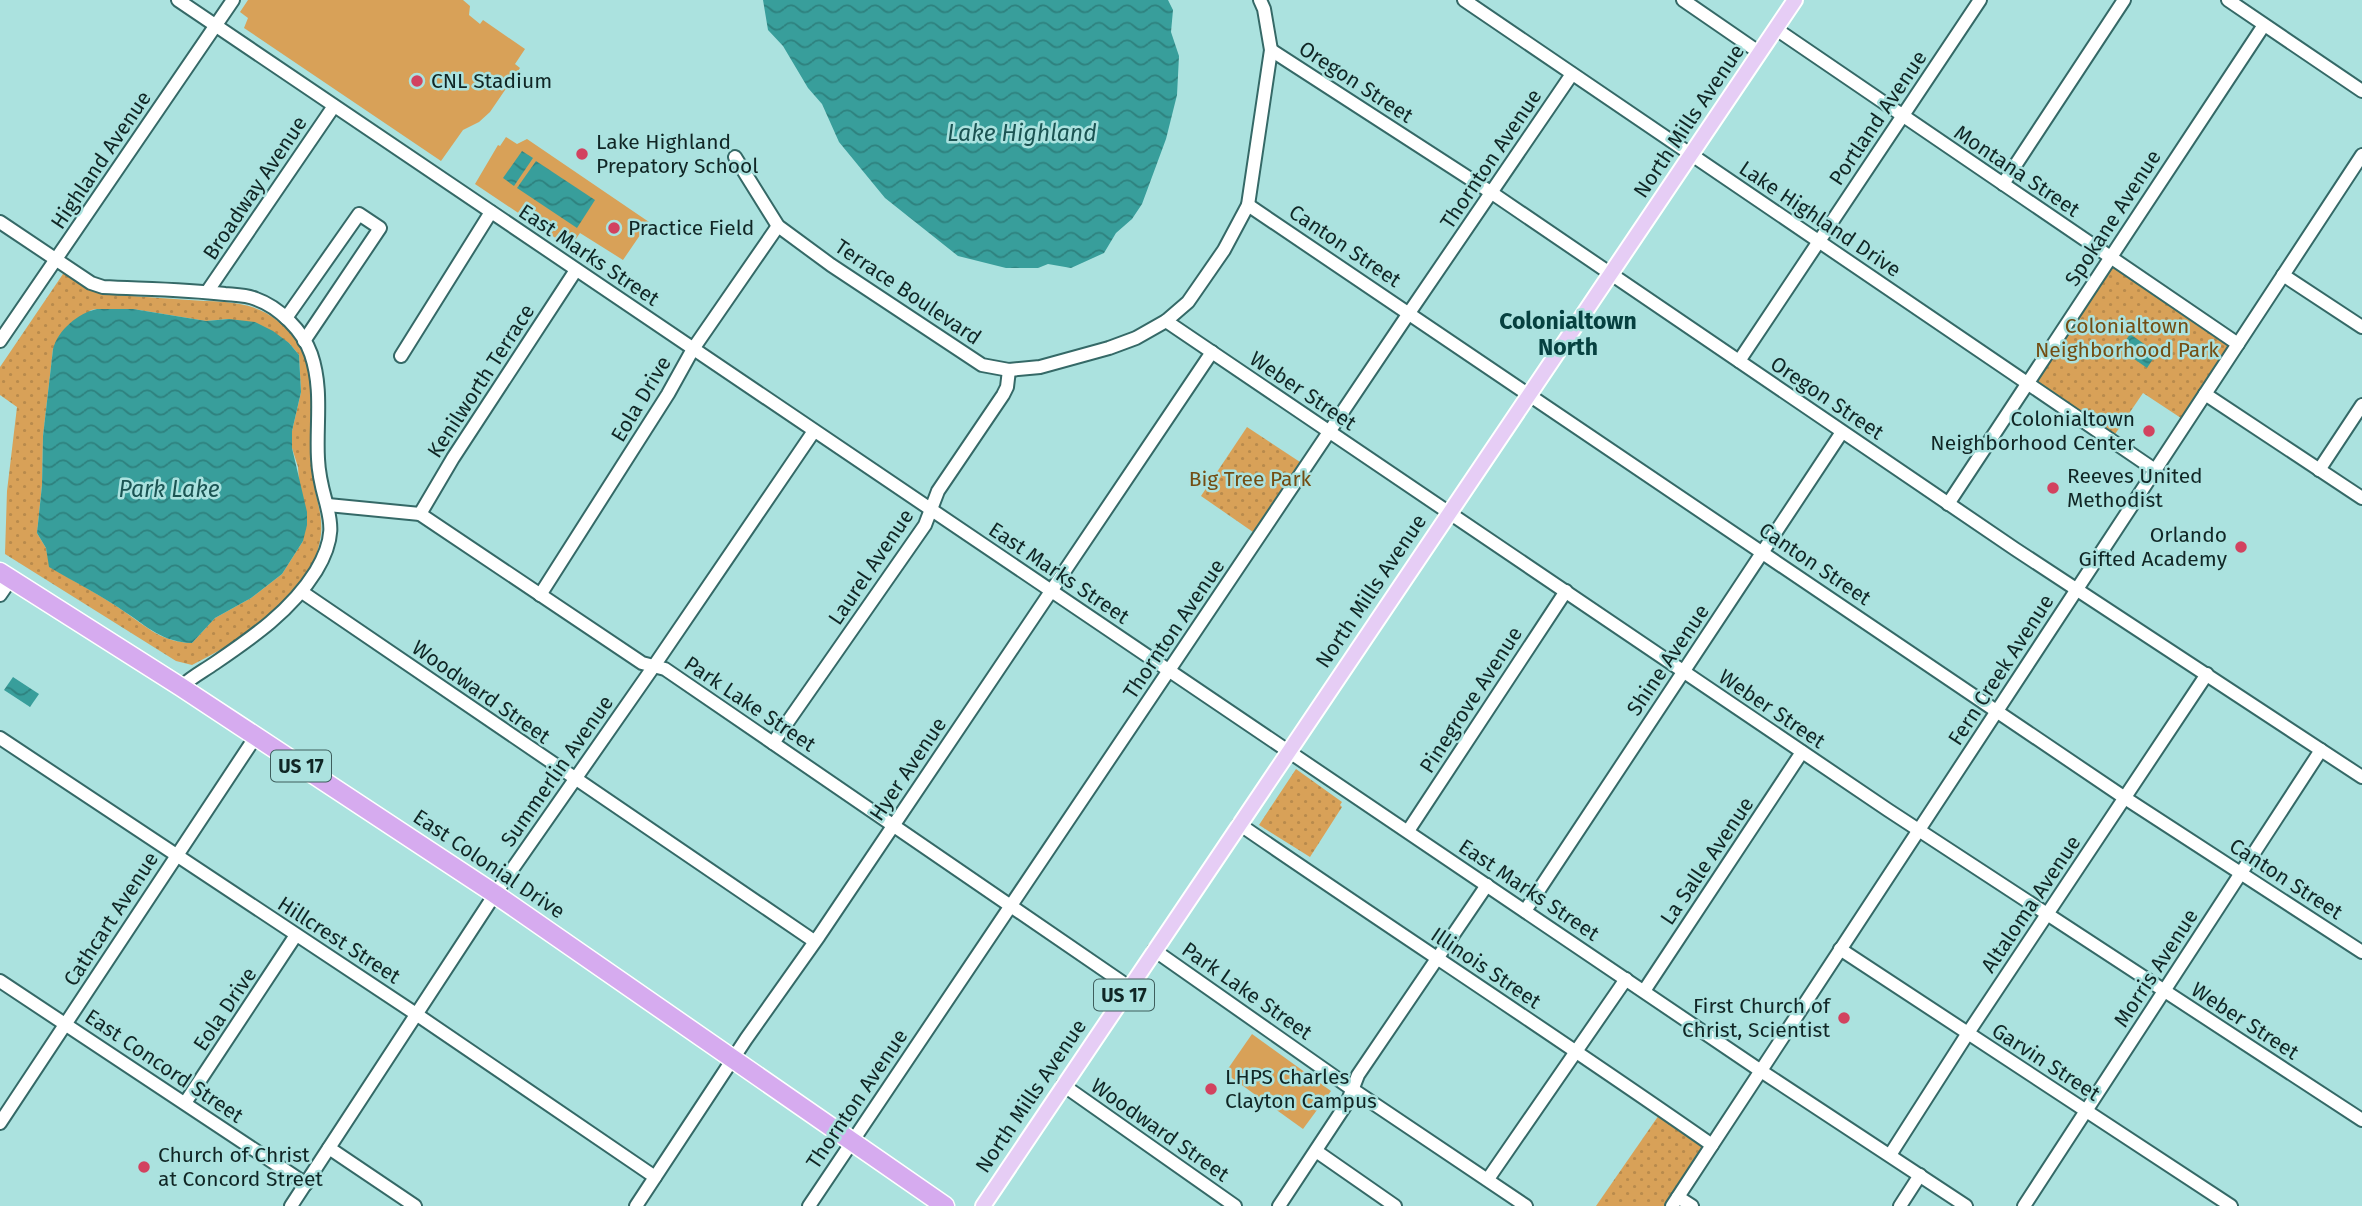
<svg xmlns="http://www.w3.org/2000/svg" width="2362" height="1206" viewBox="0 0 2362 1206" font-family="'Fira Sans',sans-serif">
  <defs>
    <pattern id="park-dots" width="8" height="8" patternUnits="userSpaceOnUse" patternTransform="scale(1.75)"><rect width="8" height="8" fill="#d8a158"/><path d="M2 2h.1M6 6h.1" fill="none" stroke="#b88a4c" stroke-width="1.8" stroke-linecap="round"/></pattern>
    <pattern id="water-waves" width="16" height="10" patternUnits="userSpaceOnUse" patternTransform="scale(1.75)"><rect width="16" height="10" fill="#389e9b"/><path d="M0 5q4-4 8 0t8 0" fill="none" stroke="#2e817e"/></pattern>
  </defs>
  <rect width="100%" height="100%" fill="#abe2df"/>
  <!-- grass -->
  <g fill="#d8a158">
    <polygon points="248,0 463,0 470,6 469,15 480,24 483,20 525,49 515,64 520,68 490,112 479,122 463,130 441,161 244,28 248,18 240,12"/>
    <polygon points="506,137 517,144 527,139 649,222 623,260 580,233 573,243 570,240 566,245 475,184 498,145 500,146"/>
    <polygon points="1252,1034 1331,1091 1303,1129 1225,1073"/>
  </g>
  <!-- park -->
  <g fill="url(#park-dots)" fill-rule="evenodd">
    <polygon points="2110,257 2238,344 2187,422 2143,393 2111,440 2027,384"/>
    <path d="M65 271 93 290 104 294C132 296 160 298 189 300 214 302 243 300 266 313 278 320 295 334 300 346 319 387 309 434 313 477 315 496 323 514 321 534 320 544 316 557 312 565 287 611 238 642 192 665L176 661 5 554 7 491 17 407 0 395V367ZM97 309H133L206 321 229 319 289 343 299 355 301 392 292 431V448L298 467 303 541 282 574 251 598 215 618 192 643C162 642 148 628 125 612 101 595 75 582 50 567L46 548 37 533 42 485 43 436 53 349 91 310Z"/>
    <polygon points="1247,427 1300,462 1253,532 1201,496"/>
    <polygon points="1296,769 1342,802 1340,805 1342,807 1310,857 1259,825"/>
    <polygon points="1659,1115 1704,1147 1664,1206 1596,1206"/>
  </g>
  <!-- water -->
  <g fill="url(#water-waves)">
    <polygon points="763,0 1168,0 1173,10 1171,32 1179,56 1177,95 1166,139 1142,204 1132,219 1116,233 1104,253 1071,268 1048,264 1038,268 1006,268 958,256 885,198 839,142 822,104 808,88 783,46 768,30"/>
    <polygon points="522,151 533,158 514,186 503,178"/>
    <polygon points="536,161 595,200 577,228 517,188"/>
    <path d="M97 309H133L206 321 229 319 255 322 273 331 289 343 299 355 301 392 292 431V448L307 512V525L303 541 282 574 251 598 215 618 192 643C162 642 148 627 125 612 101 595 74 582 49 567L46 548 37 533 42 485 43 436 53 349C58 330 78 313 97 309Z"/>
    <polygon points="2130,334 2157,353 2147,368 2120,349"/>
    <polygon points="13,677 39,694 30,707 4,690"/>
  </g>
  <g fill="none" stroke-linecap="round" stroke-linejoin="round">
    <!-- minor casing -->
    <g stroke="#356967" stroke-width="16">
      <g id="minor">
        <polyline points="178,0 1761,1071 1966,1206"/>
        <polyline points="1464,0 2155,470"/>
        <polyline points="1683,0 1760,53"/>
        <polyline points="2228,0 2362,91"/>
        <polyline points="1776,29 2238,344"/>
        <polyline points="1271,50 1492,193 2015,549 2362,777"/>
        <polyline points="735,157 778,226 831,265 982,365 1009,370 1040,367 1109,348 1136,338 1166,321 1188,302 1224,250 1248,205 1271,50 1264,9 1260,0"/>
        <polyline points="2003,184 2124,0"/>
        <polyline points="1248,205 2125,798 2362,952"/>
        <path d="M0 222 91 283 103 287C144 289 185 289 225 294 235 295 247 295 256 299 279 307 303 331 311 354 323 389 316 424 318 459 320 508 346 521 316 571 291 611 253 637 215 663 202 672 193 676 181 687"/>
        <polyline points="2283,275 2362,327"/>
        <polyline points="207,292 334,106"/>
        <polyline points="286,318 359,214 380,228 304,341"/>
        <polyline points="1166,321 1888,810 2362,1120"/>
        <polyline points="0,341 233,0"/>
        <polyline points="401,356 491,212"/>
        <polyline points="1739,361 1980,0"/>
        <polyline points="2205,394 2362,498"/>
        <polyline points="2319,470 2362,405"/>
        <polyline points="1948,504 2264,25"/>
        <polyline points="328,505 420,514 642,663 665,669 1129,987"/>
        <polyline points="420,514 453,458 576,270"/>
        <polyline points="302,592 814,941"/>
        <polyline points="0,595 11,579"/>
        <polyline points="540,595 668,394 693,349 778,226"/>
        <polyline points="0,738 416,1014 655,1177"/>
        <polyline points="773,743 925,525 938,491 1003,395 1007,387 1009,370"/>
        <path d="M1239 824C1396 932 1556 1036 1712 1145"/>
        <polyline points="1408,831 1566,591"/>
        <polyline points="1525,911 1842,432"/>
        <polyline points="1840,949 2231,1206"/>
        <polyline points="1154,950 1352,1089 1526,1206"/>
        <polyline points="0,981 306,1184"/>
        <polyline points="1644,991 1802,752"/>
        <polyline points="1063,1085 1235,1206"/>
        <polyline points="185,1103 296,935"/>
        <polyline points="0,1123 256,736"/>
        <polyline points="329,1148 415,1206"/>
        <polyline points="1316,1151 1395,1206"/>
        <polyline points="1890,1155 1968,1033 2207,674"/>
        <polyline points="1488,1179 1626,979"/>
        <polyline points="1678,1197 1692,1206"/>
        <polyline points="291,1206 495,894 654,666 814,431"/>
        <polyline points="636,1206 746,1039 819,936 1212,352"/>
        <polyline points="809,1206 1409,313 1572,74"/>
        <polyline points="1279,1206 1347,1103 1358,1075 1487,885"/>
        <polyline points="1672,1206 2362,155"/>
        <polyline points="1900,1206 1920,1175"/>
        <polyline points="2024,1206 2321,750"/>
      </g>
    </g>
    <!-- major casing -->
    <g stroke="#fff" stroke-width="18">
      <polyline id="major" points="983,1206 1795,0"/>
    </g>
    <!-- highway casing -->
    <g stroke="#fff" stroke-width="21">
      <polyline id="highway" points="0,572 181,687 495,894 945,1206"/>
    </g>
    <!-- minor -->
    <use href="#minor" stroke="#fff" stroke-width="12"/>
    <!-- major -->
    <use href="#major" stroke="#e6cdf5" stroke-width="14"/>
    <!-- highway -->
    <use href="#highway" stroke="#d6abef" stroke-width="18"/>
  </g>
  <!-- markers -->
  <g fill="#d2425f" stroke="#abe2df" stroke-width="2.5">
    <circle cx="417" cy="81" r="7"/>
    <circle cx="582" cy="154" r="7"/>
    <circle cx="614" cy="228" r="7"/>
    <circle cx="2149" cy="431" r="7"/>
    <circle cx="2053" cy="488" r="7"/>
    <circle cx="2241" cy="547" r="7"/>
    <circle cx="1844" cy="1018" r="7"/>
    <circle cx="1211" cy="1089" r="7"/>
    <circle cx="144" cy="1167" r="7"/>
  </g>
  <g text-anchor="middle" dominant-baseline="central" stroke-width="5" stroke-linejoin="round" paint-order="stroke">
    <!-- shield labels -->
    <g fill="#abe2df" stroke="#3e5e5d" stroke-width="2">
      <rect x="271" y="750.5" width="60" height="31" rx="5"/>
      <rect x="1094" y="979.5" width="60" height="31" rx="5"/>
    </g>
    <g font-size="19" font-weight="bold" fill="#102625">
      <text x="301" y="766">US 17</text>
      <text x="1124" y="995">US 17</text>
    </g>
    <!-- poi labels -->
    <g font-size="21" fill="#102625" stroke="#abe2df" text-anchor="start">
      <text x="431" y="81">CNL Stadium</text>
      <text x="596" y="142">Lake Highland<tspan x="596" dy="24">Prepatory School</tspan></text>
      <text x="628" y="228">Practice Field</text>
      <text x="2135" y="419" text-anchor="end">Colonialtown<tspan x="2135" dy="24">Neighborhood Center</tspan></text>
      <text x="2067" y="476">Reeves United<tspan x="2067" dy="24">Methodist</tspan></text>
      <text x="2227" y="535" text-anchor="end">Orlando<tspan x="2227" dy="24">Gifted Academy</tspan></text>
      <text x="1830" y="1006" text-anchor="end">First Church of<tspan x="1830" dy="24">Christ, Scientist</tspan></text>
      <text x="1225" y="1077">LHPS Charles<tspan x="1225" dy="24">Clayton Campus</tspan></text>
      <text x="158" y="1155">Church of Christ<tspan x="158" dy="24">at Concord Street</tspan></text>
    </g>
    <!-- street labels -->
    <g font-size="21" fill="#102625" stroke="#abe2df">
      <text transform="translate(1356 82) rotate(33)">Oregon Street</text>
      <text transform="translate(1878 118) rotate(-56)">Portland Avenue</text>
      <text transform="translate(1689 121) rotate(-56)">North Mills Avenue</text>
      <text transform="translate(1491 159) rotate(-56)">Thornton Avenue</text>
      <text transform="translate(101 160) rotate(-56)">Highland Avenue</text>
      <text transform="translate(2017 171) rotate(34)">Montana Street</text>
      <text transform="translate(255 188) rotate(-56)">Broadway Avenue</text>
      <text transform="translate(2113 218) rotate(-57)">Spokane Avenue</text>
      <text transform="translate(1820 219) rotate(34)">Lake Highland Drive</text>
      <text transform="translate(1345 246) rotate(34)">Canton Street</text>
      <text transform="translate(589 255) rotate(34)">East Marks Street</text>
      <text transform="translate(908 292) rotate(34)">Terrace Boulevard</text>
      <text transform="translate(481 381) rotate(-57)">Kenilworth Terrace</text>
      <text transform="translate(1303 391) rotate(34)">Weber Street</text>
      <text transform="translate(1827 398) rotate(34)">Oregon Street</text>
      <text transform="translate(641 399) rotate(-59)">Eola Drive</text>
      <text transform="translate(1815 564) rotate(34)">Canton Street</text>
      <text transform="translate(871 567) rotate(-56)">Laurel Avenue</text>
      <text transform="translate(1059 573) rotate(34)">East Marks Street</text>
      <text transform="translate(1371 591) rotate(-56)">North Mills Avenue</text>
      <text transform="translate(1174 629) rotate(-56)">Thornton Avenue</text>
      <text transform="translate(1668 660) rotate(-56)">Shine Avenue</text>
      <text transform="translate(2001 670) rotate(-57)">Fern Creek Avenue</text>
      <text transform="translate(481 692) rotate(35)">Woodward Street</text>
      <text transform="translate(1471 700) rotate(-57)">Pinegrove Avenue</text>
      <text transform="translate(750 704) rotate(34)">Park Lake Street</text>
      <text transform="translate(1772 709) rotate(34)">Weber Street</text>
      <text transform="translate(908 769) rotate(-56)">Hyer Avenue</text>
      <text transform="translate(557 771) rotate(-55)">Summerlin Avenue</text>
      <text transform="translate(1707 861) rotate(-56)">La Salle Avenue</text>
      <text transform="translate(489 864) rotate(34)">East Colonial Drive</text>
      <text transform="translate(2286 879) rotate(33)">Canton Street</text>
      <text transform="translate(1529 890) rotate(34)">East Marks Street</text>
      <text transform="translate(2031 904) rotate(-56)">Altaloma Avenue</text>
      <text transform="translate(111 919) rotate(-57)">Cathcart Avenue</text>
      <text transform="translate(339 940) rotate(33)">Hillcrest Street</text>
      <text transform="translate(1486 968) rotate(34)">Illinois Street</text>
      <text transform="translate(2156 968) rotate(-57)">Morris Avenue</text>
      <text transform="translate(1247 991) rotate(35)">Park Lake Street</text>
      <text transform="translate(225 1009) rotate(-56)">Eola Drive</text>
      <text transform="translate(2245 1021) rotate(33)">Weber Street</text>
      <text transform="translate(2046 1062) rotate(33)">Garvin Street</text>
      <text transform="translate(164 1066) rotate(34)">East Concord Street</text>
      <text transform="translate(1031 1096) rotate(-56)">North Mills Avenue</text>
      <text transform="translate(857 1099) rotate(-56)">Thornton Avenue</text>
      <text transform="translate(1160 1130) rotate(35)">Woodward Street</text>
    </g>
    <!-- park labels -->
    <g font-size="21" fill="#734d13" stroke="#abe2df">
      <text x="2127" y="326">Colonialtown<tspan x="2127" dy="24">Neighborhood Park</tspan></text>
      <text x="1250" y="479">Big Tree Park</text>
    </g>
    <!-- water labels -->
    <g font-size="23" font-style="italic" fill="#1b5453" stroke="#abe2df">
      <text x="1022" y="133">Lake Highland</text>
      <text x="169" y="489">Park Lake</text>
    </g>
    <!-- neighbourhood labels -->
    <g font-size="23" font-weight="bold" fill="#064140" stroke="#abe2df">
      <text x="1568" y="321">Colonialtown<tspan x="1568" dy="26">North</tspan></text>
    </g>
  </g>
</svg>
